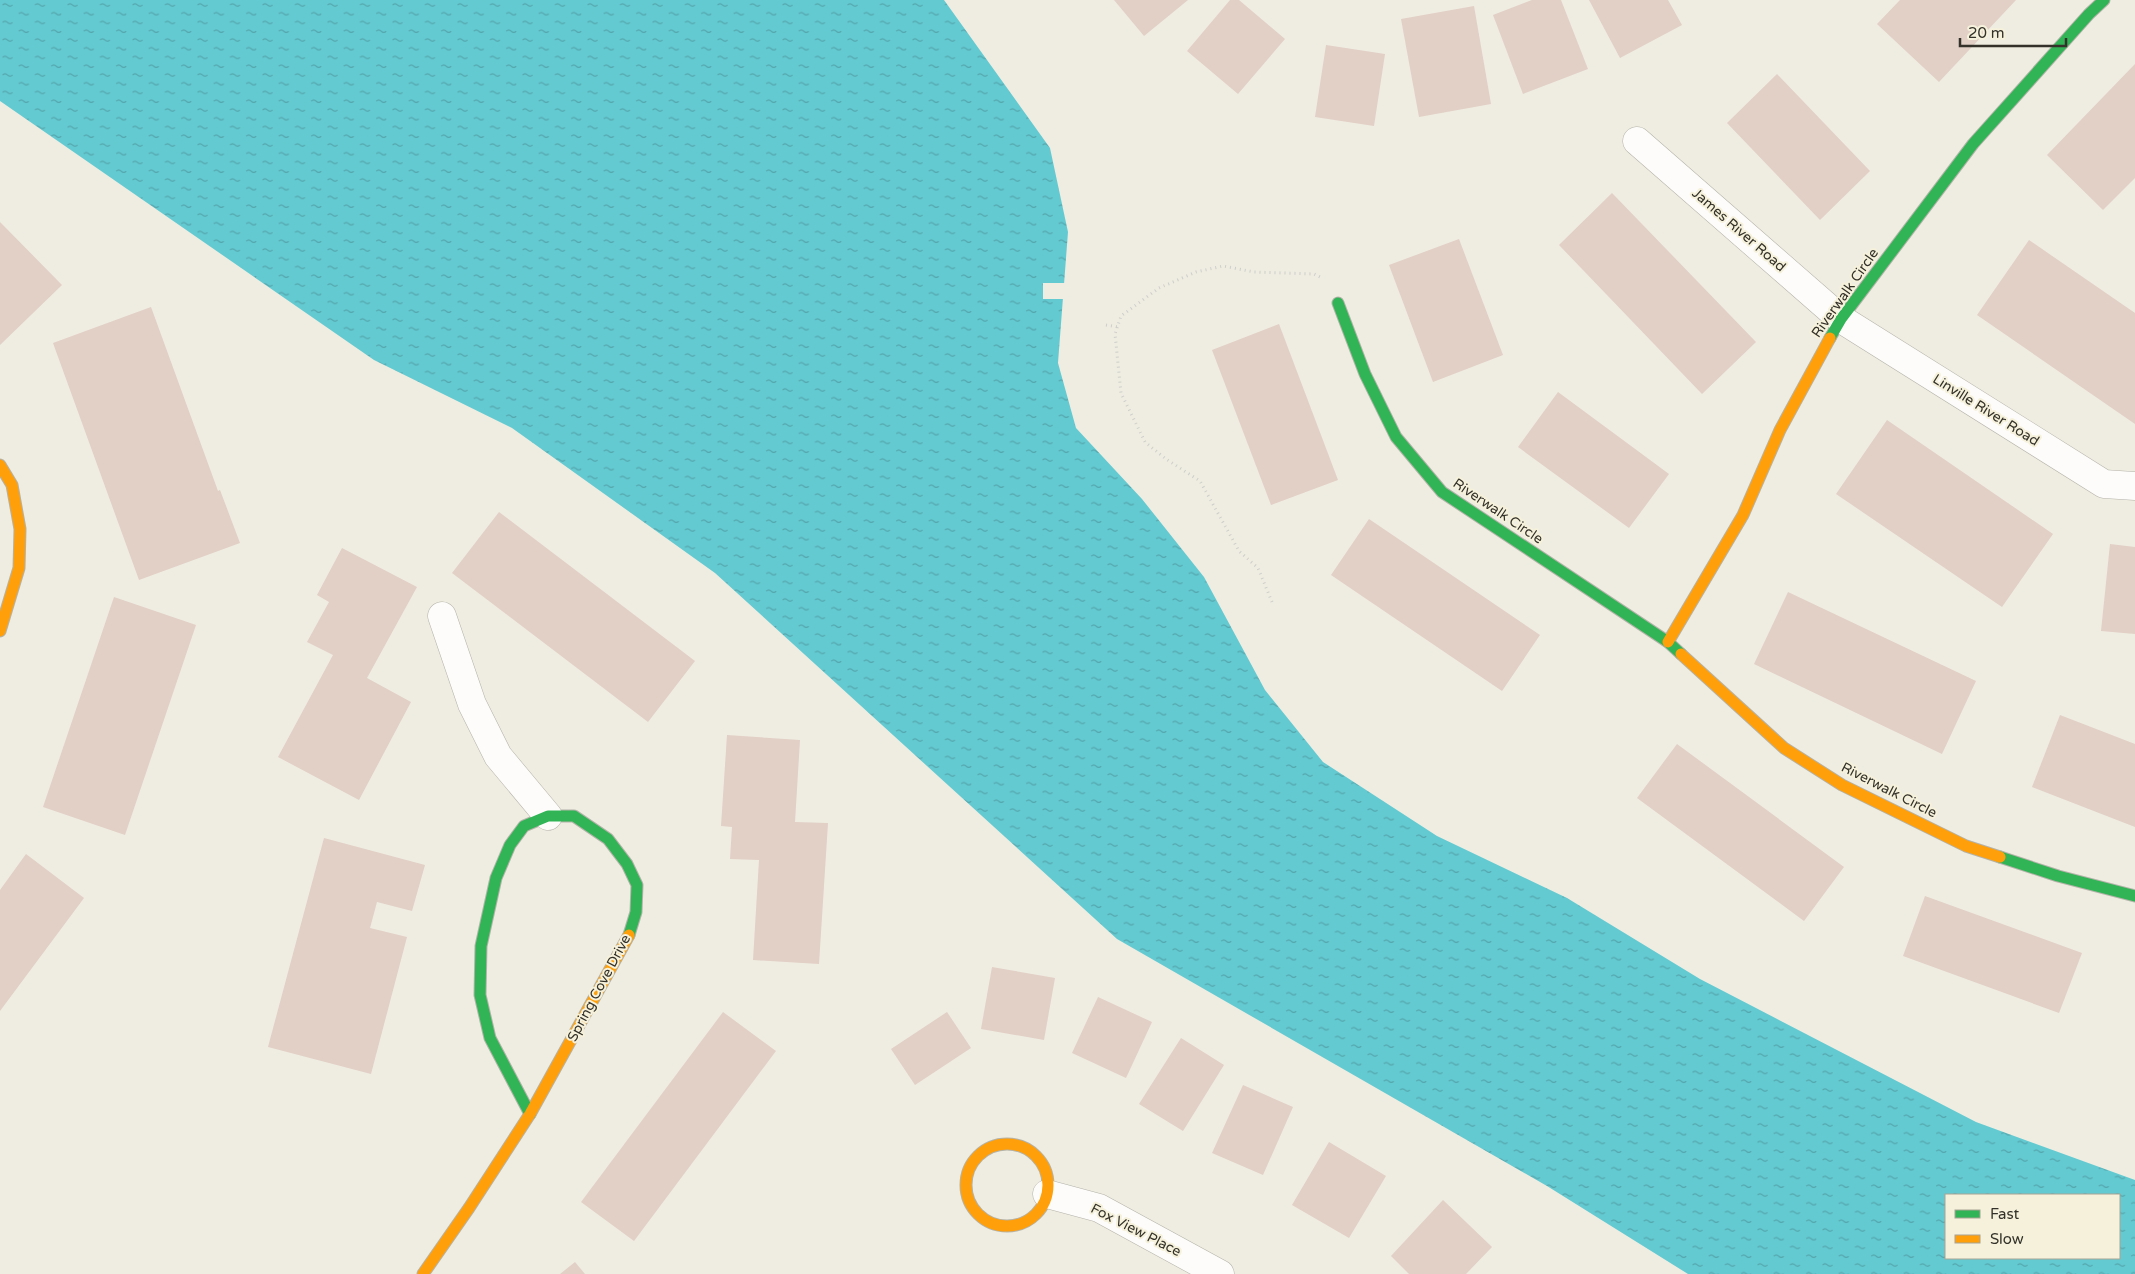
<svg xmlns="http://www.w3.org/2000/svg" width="2135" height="1274" viewBox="0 0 2135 1274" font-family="'Varela Round',sans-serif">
  <defs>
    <pattern id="water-ripples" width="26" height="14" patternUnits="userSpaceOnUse" patternTransform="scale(1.25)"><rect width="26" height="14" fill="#64cad2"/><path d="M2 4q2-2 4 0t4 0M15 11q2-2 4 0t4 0" fill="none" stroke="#53a5aa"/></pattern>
  </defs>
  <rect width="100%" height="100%" fill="#efede1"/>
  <!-- water -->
  <path fill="url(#water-ripples)" fill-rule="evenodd" d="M0 0H944L1050 148 1068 232 1058 363 1076 428 1142 499 1204 577 1265 690 1323 762 1437 836 1567 898 1700 979 1976 1122 2135 1180V1274H1688L1547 1186 1117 939 715 573 512 428 374 360 0 101ZM1946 1195H2119V1258H1946Z"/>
  <!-- pier -->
  <polygon fill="#efede1" points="1043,283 1066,283 1065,299 1043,299"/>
  <!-- building -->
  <g fill="#e2cfc6">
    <polygon points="1114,0 1188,0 1144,36"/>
    <polygon points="1230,0 1239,0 1285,39 1238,94 1187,51"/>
    <polygon points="1532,0 1561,0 1588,69 1523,94 1493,15"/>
    <polygon points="1589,0 1668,0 1682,25 1620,58"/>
    <polygon points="1900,0 2016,0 1939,82 1877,24"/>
    <polygon points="1474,6 1491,104 1419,117 1401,19"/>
    <polygon points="1326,45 1385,54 1374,126 1315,117"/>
    <polygon points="2135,64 2135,178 2103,210 2047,155"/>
    <polygon points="1777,74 1870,171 1820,220 1727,123"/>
    <polygon points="1612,193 1756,342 1702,394 1559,245"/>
    <polygon points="0,222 62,285 0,345"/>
    <polygon points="1459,239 1503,355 1433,382 1389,265"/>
    <polygon points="2029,240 2135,313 2135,424 1977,315"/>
    <polygon points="151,307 218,491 220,490 240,543 139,580 53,343"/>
    <polygon points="1279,324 1338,480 1271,505 1212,350"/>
    <polygon points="1558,392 1669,474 1629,528 1518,447"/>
    <polygon points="1887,420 2053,534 2002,607 1836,494"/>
    <polygon points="499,512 695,661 648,722 452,573"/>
    <polygon points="1369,519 1540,635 1502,691 1331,575"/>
    <polygon points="2110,544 2135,547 2135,634 2101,631"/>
    <polygon points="342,548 417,587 367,678 411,702 359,800 278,757 333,655 307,642 329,602 317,595"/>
    <polygon points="1788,592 1976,681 1942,754 1754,664"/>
    <polygon points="114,597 196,625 125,835 43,807"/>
    <polygon points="2060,715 2135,744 2135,827 2032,787"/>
    <polygon points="727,735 800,740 795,822 828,823 819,964 753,960 759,860 730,859 732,827 721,826"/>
    <polygon points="1677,744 1844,867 1804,921 1637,798"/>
    <polygon points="324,838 425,865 412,911 377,902 370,928 407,937 371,1074 268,1047"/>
    <polygon points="26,854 84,898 0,1011 0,890"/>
    <polygon points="1925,896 2082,953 2059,1013 1903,956"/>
    <polygon points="992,967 1055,978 1044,1040 981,1029"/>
    <polygon points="1098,997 1152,1022 1126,1078 1072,1053"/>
    <polygon points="723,1012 776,1051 634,1241 581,1202"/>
    <polygon points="947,1012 971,1048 915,1085 891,1049"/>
    <polygon points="1181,1038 1224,1065 1183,1131 1139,1104"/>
    <polygon points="1243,1085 1293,1107 1263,1175 1212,1153"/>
    <polygon points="1329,1142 1386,1176 1349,1238 1292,1205"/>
    <polygon points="1443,1200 1492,1247 1466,1274 1409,1274 1391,1256"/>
    <polygon points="575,1262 585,1274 560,1274"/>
  </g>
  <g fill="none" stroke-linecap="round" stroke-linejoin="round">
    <!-- street casing -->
    <g stroke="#b4b2a9" stroke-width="29">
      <g id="street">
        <polyline points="1637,141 1841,319 2104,484 2135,486"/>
        <polyline points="442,616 472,704 498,756 548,816"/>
        <polyline points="1047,1194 1099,1208 1220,1274"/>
      </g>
    </g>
    <!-- fast casing -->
    <g stroke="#b4b2a9" stroke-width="13">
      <g id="fast">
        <polyline points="1338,303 1365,374 1396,437 1442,492 1668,642 1681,654"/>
        <polyline points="1830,338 1841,319 1973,144 2089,14 2104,0"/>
        <polyline points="2000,857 2058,876 2135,896"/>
        <polyline points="530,1114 490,1038 480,995 481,946 496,878 510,845 524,826 548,816 574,816 608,839 627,864 637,885 636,912 629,935"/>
      </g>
    </g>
    <!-- slow casing -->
    <g stroke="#b4b2a9" stroke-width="13">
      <g id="slow">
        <polyline points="0,465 12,485 20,529 19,568 0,631"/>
        <polyline points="1668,642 1743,515 1780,430 1830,338"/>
        <polyline points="1681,654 1784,748 1842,785 1966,846 2000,857"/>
        <circle cx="1007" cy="1185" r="41"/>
        <polyline points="423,1274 469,1208 530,1114 629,935"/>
      </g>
    </g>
    <!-- path -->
    <g stroke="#cececa" stroke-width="3" stroke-dasharray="1 4" stroke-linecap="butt">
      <polyline points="1106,325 1118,327"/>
      <polyline points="1272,602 1258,568 1239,551 1200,481 1166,459 1145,442 1121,393 1115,334 1121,316 1159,288 1196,272 1223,266 1254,272 1314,274 1320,277"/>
    </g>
    <!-- street -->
    <use href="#street" stroke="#fdfcfa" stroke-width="28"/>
    <!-- fast -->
    <use href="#fast" stroke="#30b455" stroke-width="11"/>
    <!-- slow -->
    <use href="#slow" stroke="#ff9f0a" stroke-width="11"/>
  </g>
  <g text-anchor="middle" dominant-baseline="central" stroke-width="4" stroke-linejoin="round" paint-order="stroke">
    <!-- street labels -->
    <g font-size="14" fill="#333129" stroke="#f5f1db">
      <text transform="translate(1739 230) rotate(41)">James River Road</text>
      <text transform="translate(1845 293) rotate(-55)">Riverwalk Circle</text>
      <text transform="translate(1986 410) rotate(32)">Linville River Road</text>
      <text transform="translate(1498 511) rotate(34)">Riverwalk Circle</text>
      <text transform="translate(1889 790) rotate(27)">Riverwalk Circle</text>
      <text transform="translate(599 988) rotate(-62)">Spring Cove Drive</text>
      <text transform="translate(1136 1230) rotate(27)">Fox View Place</text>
    </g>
  </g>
  <!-- legend -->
  <rect x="1945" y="1194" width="175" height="65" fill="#f5f1db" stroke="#a7a494"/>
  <rect x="1955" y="1210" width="25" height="8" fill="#30b455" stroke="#a7a494"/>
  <text x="1990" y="1219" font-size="15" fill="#333129">Fast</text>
  <rect x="1955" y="1235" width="25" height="8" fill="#ff9f0a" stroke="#a7a494"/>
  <text x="1990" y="1244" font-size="15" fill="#333129">Slow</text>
  <!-- scale -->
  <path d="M1960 38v8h106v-8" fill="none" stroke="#333129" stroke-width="2.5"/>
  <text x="1968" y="38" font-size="15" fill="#333129" stroke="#f5f1db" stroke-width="4" paint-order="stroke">20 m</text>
</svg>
